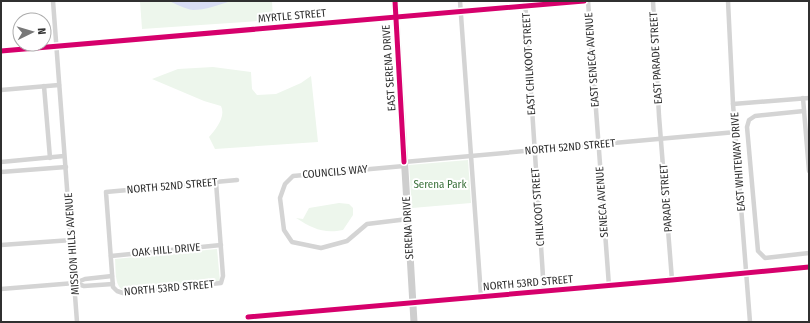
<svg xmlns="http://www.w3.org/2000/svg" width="810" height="323" viewBox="0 0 810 323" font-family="'Fira Sans Condensed',sans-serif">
  <rect width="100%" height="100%" fill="#fff"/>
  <!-- green -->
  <g fill="#edf6ec">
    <polygon points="140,1 272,1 273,20 142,29"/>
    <path d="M213 67 251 72 252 89 257 95 276 94 301 83 311 76 318 142 215 149 209 137C216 129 226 117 221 106L204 101 152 79 178 69Z"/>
    <polygon points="468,160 471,203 412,208 409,165"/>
    <path d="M339 203 349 204 353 208V215L343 230C323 234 312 228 296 218L303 219 309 208Z"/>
    <path d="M217 249 220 281 123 290C114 286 116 267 115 259Z"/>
  </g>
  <!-- water -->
  <path fill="#d8ddf4" d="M169 1H231C219 5 205 10 193 10 185 9 176 4 169 1Z"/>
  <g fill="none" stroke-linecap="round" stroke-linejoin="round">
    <!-- street -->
    <g stroke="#d4d4d4" stroke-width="4.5">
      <polyline points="53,1 77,322"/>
      <polyline points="460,1 481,296"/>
      <polyline points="525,1 544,292"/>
      <polyline points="588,1 609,286"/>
      <polyline points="653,1 659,116 672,280"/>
      <polyline points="728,1 733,104 750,322"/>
      <polyline points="1,51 584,1"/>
      <polyline points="44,86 50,158"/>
      <polyline points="1,90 59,85"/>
      <polyline points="803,98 809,171"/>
      <polyline points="733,104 809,98"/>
      <polyline points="804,111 755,116 749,120 747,127 758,251 765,258 809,253"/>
      <polyline points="1,162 64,156"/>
      <polyline points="404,162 736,132"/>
      <polyline points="404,166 293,176 285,184 280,198 284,230 292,242 321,248 347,241 367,224 408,219"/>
      <polyline points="1,172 66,167"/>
      <polyline points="216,182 223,276 221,283 123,293 117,291 113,287 106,192 237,180"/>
      <polyline points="1,245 72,240"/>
      <polyline points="111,256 221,245"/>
      <polyline points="75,283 84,286 113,284"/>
      <polyline points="1,289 75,283 85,279 112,276"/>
      <polyline points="248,317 672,280 809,267"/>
    </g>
    <!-- secondary -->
    <polyline stroke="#cecece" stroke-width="7" points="395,1 414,322"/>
    <!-- cycleway casing -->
    <g stroke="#fff" stroke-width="8">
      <g id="cycleway">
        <polyline points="395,1 404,162"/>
        <polyline points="1,51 584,1"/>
        <polyline points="248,317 672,280 809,267"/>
      </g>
    </g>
    <!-- cycleway -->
    <use href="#cycleway" stroke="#d6006c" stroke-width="5"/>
  </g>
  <g text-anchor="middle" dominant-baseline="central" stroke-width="4" stroke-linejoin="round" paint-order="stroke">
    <!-- street labels -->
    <g font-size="11" fill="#303030" stroke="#fff">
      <text transform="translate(292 16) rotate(-5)">MYRTLE STREET</text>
      <text transform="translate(656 58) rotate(-93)">EAST PARADE STREET</text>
      <text transform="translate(592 60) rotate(-94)">EAST SENECA AVENUE</text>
      <text transform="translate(529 64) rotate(-93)">EAST CHILKOOT STREET</text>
      <text transform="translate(389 68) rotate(-94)">EAST SERENA DRIVE</text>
      <text transform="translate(570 147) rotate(-5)">NORTH 52ND STREET</text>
      <text transform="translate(738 162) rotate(-94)">EAST WHITEWAY DRIVE</text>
      <text transform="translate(335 172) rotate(-5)">COUNCILS WAY</text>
      <text transform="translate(172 186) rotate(-5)">NORTH 52ND STREET</text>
      <text transform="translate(666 198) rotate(-94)">PARADE STREET</text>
      <text transform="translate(602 202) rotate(-94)">SENECA AVENUE</text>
      <text transform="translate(538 207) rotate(-94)">CHILKOOT STREET</text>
      <text transform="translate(408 228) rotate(-93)">SERENA DRIVE</text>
      <text transform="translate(72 244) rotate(-94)">MISSION HILLS AVENUE</text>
      <text transform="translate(166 250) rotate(-5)">OAK HILL DRIVE</text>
      <text transform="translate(528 283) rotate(-5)">NORTH 53RD STREET</text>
      <text transform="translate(169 288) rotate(-5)">NORTH 53RD STREET</text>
    </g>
    <!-- park labels -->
    <g font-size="11" fill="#397039" stroke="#fff">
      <text x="440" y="184">Serena Park</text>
    </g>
  </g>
  <!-- border -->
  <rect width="810" height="323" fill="none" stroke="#303030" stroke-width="4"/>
  <!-- north arrow -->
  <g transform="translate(32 32) rotate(85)"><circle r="19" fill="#ffffff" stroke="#acacac"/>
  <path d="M0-3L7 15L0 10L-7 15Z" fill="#787878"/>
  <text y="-6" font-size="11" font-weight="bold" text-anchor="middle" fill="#303030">N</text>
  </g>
</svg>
